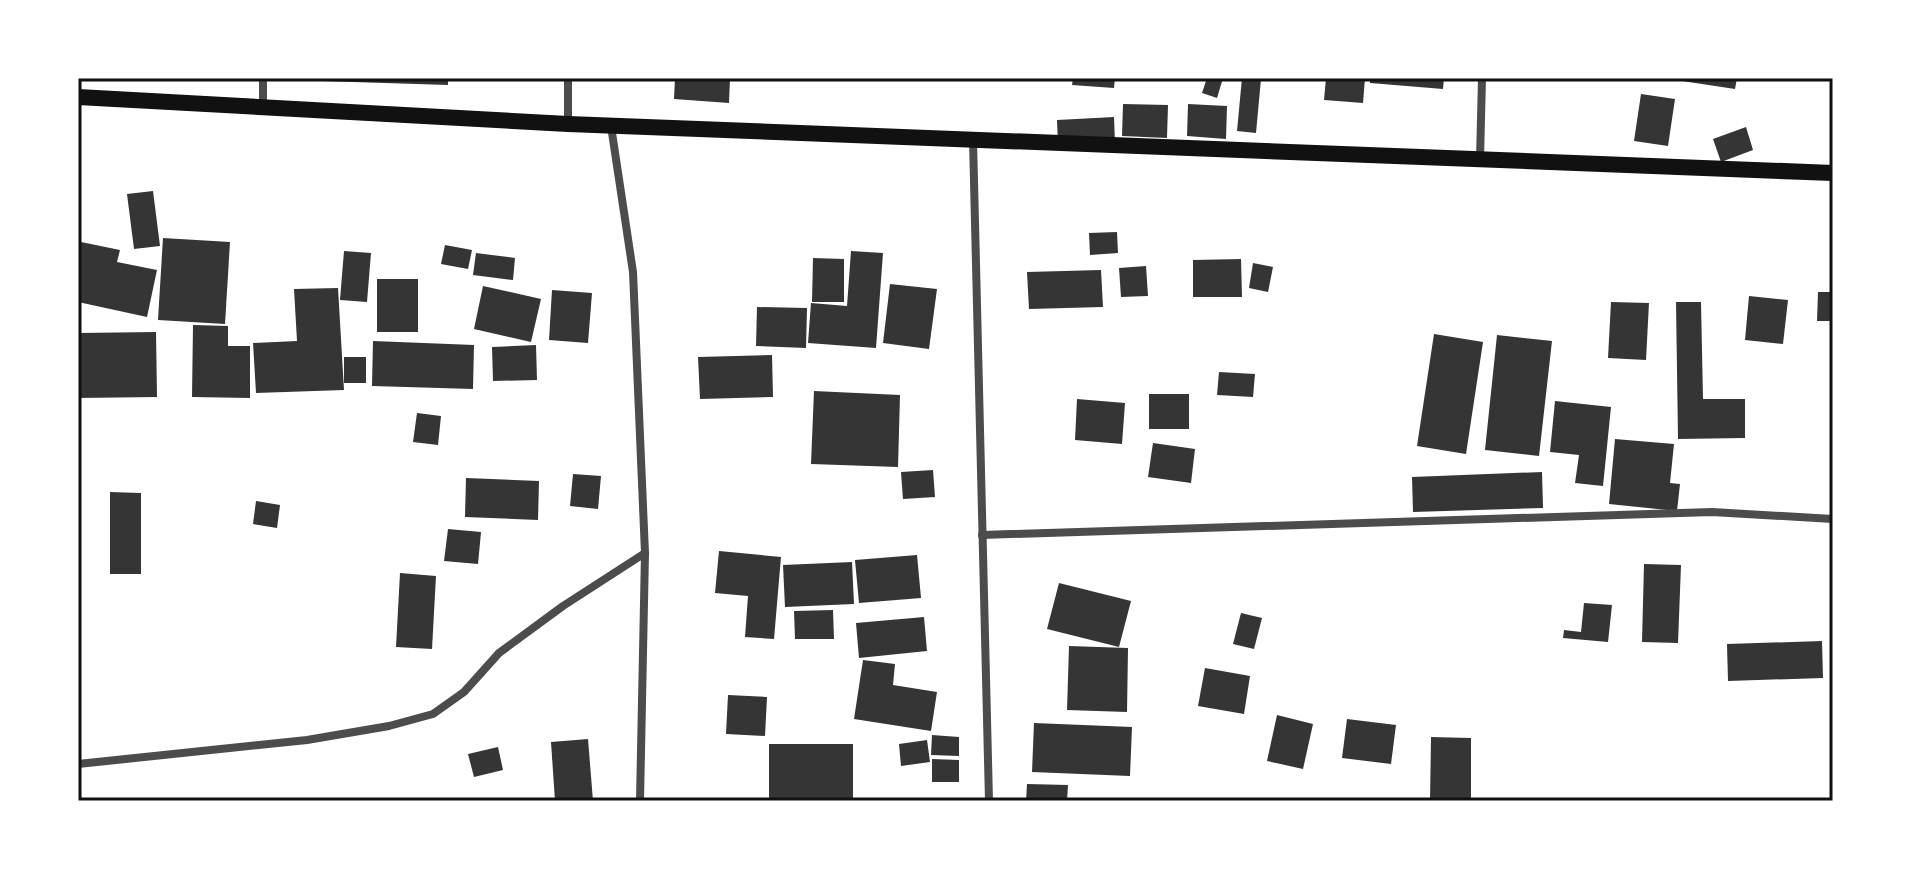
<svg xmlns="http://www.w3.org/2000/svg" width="1911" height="879" viewBox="0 0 1911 879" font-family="'Archivo Narrow',sans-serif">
  <rect width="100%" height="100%" fill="#fff"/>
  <!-- building -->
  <g fill="#353535">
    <polygon points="321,78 448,78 448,85 321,81"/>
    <polygon points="675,78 730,78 729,103 674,99"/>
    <polygon points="1073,78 1115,78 1114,88 1072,85"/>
    <polygon points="1207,78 1223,78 1217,98 1202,93"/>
    <polygon points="1242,78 1261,79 1256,133 1237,131"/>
    <polygon points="1326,78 1365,78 1363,103 1324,100"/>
    <polygon points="1370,78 1444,78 1443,89 1370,83"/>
    <polygon points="1682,78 1737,78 1735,89 1682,81"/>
    <polygon points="1641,94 1675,99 1668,146 1634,141"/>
    <polygon points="1123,104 1168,105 1167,138 1122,136"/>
    <polygon points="1188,104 1227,106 1226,139 1187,136"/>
    <polygon points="1114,117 1115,143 1058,146 1057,120"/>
    <polygon points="1746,127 1753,150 1721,162 1713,139"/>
    <polygon points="153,191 160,246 134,249 127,194"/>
    <polygon points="1117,232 1118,253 1090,255 1089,233"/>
    <polygon points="163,238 230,242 225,324 158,320"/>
    <polygon points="81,242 120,250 117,262 157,270 147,317 78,302 78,257"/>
    <polygon points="445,245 472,250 468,269 441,264"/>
    <polygon points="344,251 371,253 367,302 340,300"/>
    <polygon points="851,251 883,253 876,348 808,343 811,303 847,306"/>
    <polygon points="476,253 515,258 513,280 473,275"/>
    <polygon points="813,258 844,259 844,302 812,302"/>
    <polygon points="1241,259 1242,297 1193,297 1193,260"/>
    <polygon points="1253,263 1273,267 1268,292 1249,288"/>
    <polygon points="1146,266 1148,296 1121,297 1119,268"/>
    <polygon points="1101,270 1103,307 1029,309 1027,272"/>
    <rect x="377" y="279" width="41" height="53"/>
    <polygon points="890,284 937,289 929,349 883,343"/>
    <polygon points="483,286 541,299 531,342 474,329"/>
    <polygon points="338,288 344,390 256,393 253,343 297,341 294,289"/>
    <polygon points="552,290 592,293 588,343 549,340"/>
    <polygon points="1818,292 1833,292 1833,321 1817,321"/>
    <polygon points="1749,296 1788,300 1783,344 1745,340"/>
    <polygon points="1611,302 1649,303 1646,360 1608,358"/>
    <polygon points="1676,302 1701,302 1703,399 1745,399 1745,438 1678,439"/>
    <polygon points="757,307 807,308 806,348 756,346"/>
    <polygon points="193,325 228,326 228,346 250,346 250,398 192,397"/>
    <polygon points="156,332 157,397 78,398 78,333"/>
    <polygon points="1434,334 1483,342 1466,454 1417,446"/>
    <polygon points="1497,335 1552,341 1539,456 1485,450"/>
    <polygon points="373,341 474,345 473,389 372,386"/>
    <polygon points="536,345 537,380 493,381 492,347"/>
    <polygon points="772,355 773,397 700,399 698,357"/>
    <rect x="344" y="357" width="22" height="26"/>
    <polygon points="1219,372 1255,374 1253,397 1217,395"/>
    <polygon points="814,391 900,395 898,467 811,464"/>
    <rect x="1149" y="394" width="40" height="35"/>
    <polygon points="1077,399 1125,403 1122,444 1075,440"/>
    <polygon points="1555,401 1611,407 1603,486 1575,483 1579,455 1550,452"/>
    <polygon points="417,413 441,416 438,445 413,442"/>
    <polygon points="1615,439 1674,444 1670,483 1680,484 1677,511 1609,504"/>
    <polygon points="1153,443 1195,449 1191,483 1148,477"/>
    <polygon points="933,470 935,497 903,499 901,472"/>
    <polygon points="1542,472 1543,508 1413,512 1412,477"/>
    <polygon points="573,474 601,476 598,509 570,506"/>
    <polygon points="466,478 539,481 538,520 465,517"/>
    <polygon points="110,492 141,493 141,574 110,574"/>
    <polygon points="256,501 280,505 277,528 253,524"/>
    <polygon points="448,529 481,532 478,564 444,561"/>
    <polygon points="719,551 781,557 774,639 745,637 748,596 715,593"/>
    <polygon points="917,555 921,598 859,603 855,560"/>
    <polygon points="852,562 854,604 785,607 783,565"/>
    <polygon points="1644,564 1681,565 1678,643 1642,642"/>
    <polygon points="400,573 436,576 432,649 396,647"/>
    <polygon points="1059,583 1131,601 1119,647 1047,629"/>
    <polygon points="1584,603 1612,605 1608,642 1563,638 1564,630 1581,632"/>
    <polygon points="833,610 834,639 795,639 794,611"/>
    <polygon points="1241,613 1262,618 1254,649 1233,644"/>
    <polygon points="924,617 927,651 859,658 856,623"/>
    <polygon points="1822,641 1823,678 1728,681 1727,644"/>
    <polygon points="1069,646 1128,648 1127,712 1067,710"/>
    <polygon points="863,660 895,664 893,685 937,692 931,731 854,719"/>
    <polygon points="1205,668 1250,676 1244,714 1198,706"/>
    <polygon points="728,695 767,697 765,736 726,734"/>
    <polygon points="1277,715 1313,724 1303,769 1267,761"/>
    <polygon points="1347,719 1396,725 1391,764 1342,758"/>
    <polygon points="1034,723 1132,727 1130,776 1032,772"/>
    <polygon points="932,735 959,737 959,756 931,755"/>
    <polygon points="1431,737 1471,738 1471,801 1430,801"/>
    <polygon points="588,739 593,801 555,801 551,742"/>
    <polygon points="927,740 930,762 901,766 899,744"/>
    <rect x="769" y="744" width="84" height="57"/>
    <polygon points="498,747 503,770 474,777 468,754"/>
    <polygon points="932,759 959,760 959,782 932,782"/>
    <polygon points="1027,784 1068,785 1067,801 1026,801"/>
  </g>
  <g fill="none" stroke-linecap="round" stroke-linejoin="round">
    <!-- minor -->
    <g stroke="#4c4c4c" stroke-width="8">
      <polyline points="263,78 263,107"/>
      <polyline points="568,123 568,78"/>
      <polyline points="611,126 633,272 645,553 640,801"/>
      <polyline points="973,140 989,801"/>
      <polyline points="1480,159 1482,78"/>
      <polyline points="982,535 1712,512 1833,519"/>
      <polyline points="78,764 307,740 389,726 433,714 464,692 499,653 563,606 645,553"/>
      <polyline points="78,800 78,801"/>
    </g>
    <!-- secondary -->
    <polyline stroke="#111" stroke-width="16" points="78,97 568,124 1833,173"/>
  </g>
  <!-- border -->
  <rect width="1911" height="879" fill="none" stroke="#ffffff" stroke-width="160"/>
  <rect x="80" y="80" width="1751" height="719" fill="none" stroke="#111" stroke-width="3"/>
</svg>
